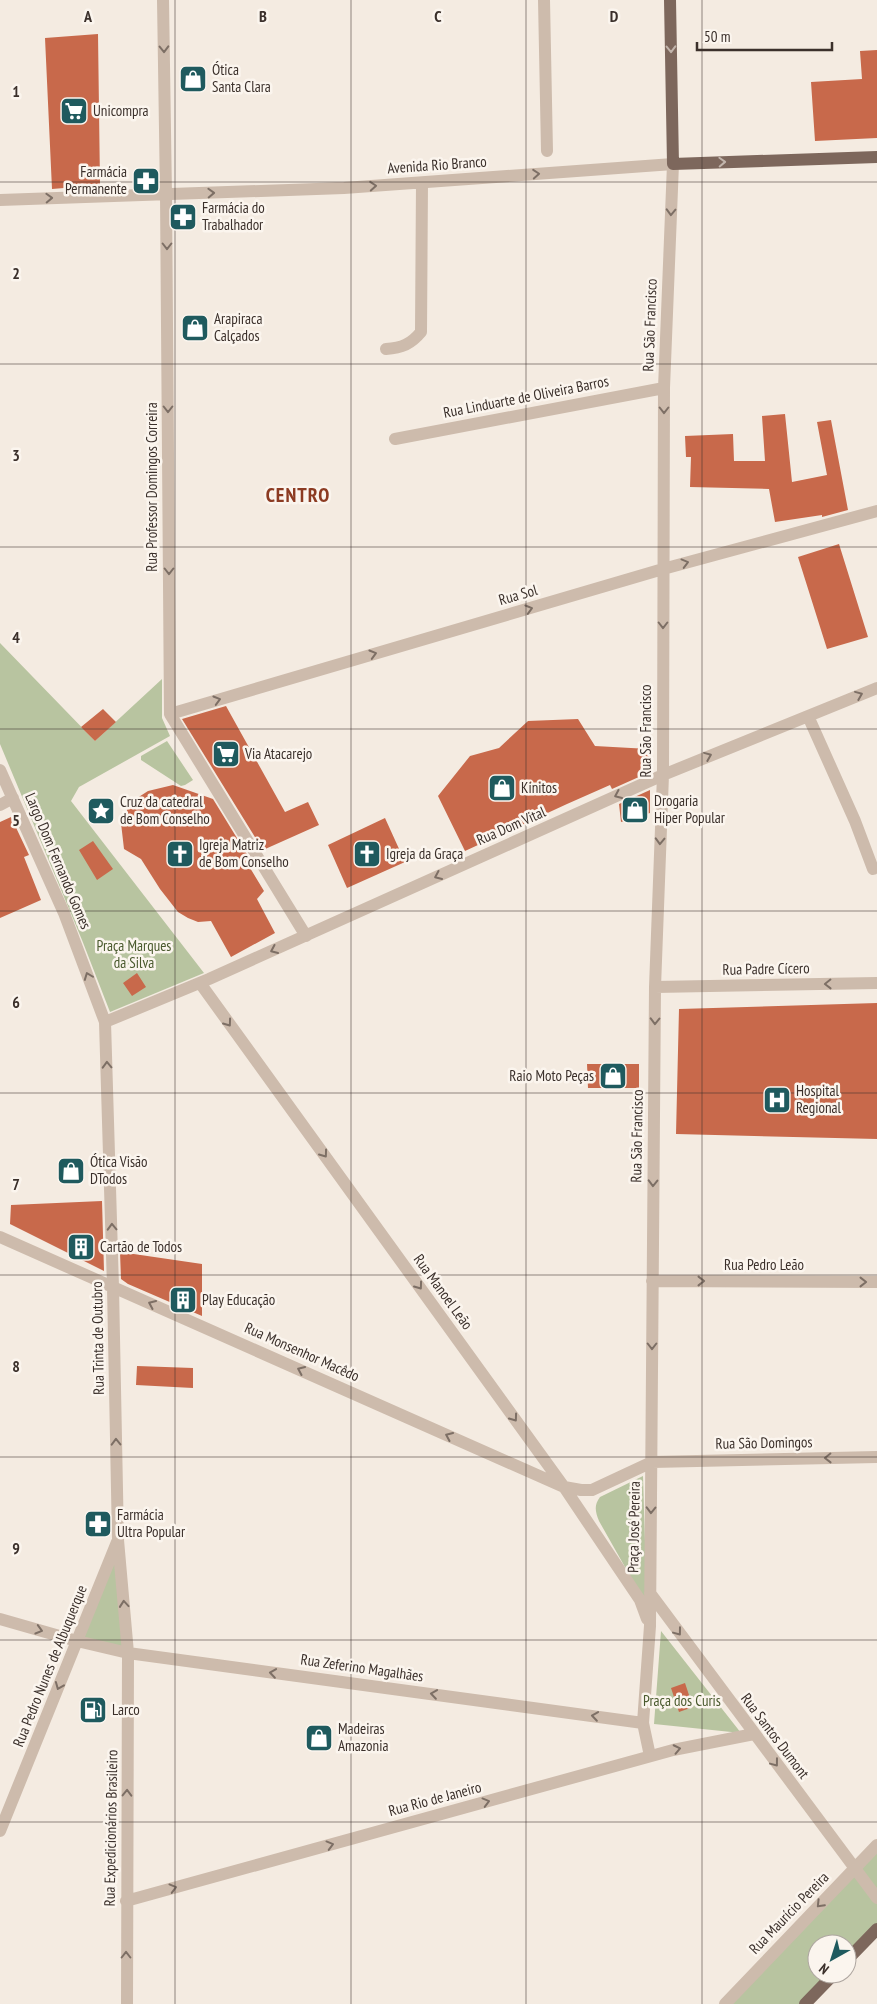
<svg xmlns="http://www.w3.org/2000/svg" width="877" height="2004" font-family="'PT Sans Narrow',sans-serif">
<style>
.green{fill:#b8c4a0}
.building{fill:#c8694b}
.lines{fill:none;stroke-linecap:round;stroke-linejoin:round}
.minor{stroke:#cdbbac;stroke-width:12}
.major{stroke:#7d675c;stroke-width:12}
.oneway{stroke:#7d6f65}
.oneway2{stroke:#c2b5ac}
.grid{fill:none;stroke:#3b302b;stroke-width:1;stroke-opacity:0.55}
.labels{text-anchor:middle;stroke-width:5;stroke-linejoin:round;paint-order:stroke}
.poi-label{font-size:15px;fill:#3b302b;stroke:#fbf5ee;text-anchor:start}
.street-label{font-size:15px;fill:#3b302b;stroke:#fbf5ee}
.park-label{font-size:15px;fill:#4a5a2e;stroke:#fbf5ee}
.district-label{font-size:20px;font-weight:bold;letter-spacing:1px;fill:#8c3b22;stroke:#fbf5ee}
.grid-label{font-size:16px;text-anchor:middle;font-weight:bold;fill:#3b302b;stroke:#fbf5ee;stroke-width:5;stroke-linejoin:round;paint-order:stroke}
</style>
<rect width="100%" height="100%" fill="#f4ebe1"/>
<!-- green -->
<path class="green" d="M0 643 95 741 162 679V718L170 736 79 787 71 801 204 973 110 1012 82 940 0 744Z
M167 741 193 780 185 785 181 786 141 760V756Z
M643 1476 647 1606 599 1521C595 1511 594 1505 600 1497Z
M118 1540 128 1653 77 1641Z
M661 1631 741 1733 654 1724Z
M877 1845V1929L847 1960V1944H817V1974H834L805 2004H725Z"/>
<!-- building -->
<path class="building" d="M98 34 100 185 52 189 45 38Z
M877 50V138L815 141 811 82 862 79 860 51Z
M785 414 792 482 827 475 817 422 831 420 848 510 822 517V515L775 522 769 489 690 487 691 457H686L685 436 733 434 734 461H765L762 416Z
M839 544 868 637 827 649 798 557Z
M226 706 285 812 308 802 319 825 263 850 182 719Z
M103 709 116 722 95 741 81 727Z
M578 719 595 746 649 749 650 772 612 789 610 785 567 804 465 851 438 796 470 756 499 748 528 721Z
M173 785 213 799 248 856 244 858 264 891 257 899 275 933 231 957 211 921 198 922 188 918 178 912 160 889 141 859 124 849 121 823 131 802 148 791Z
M650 790V813L621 822 619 804Z
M11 817 29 855 24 857 41 900 0 918V822Z
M385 818 405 862 347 888 328 845Z
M93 841 113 869 97 880 79 850Z
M137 973 146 987 132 996 123 983Z
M877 1003V1139L676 1134 679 1009Z
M587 1064H639V1088H588Z
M102 1201 104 1271 10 1224 11 1205Z
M120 1252 202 1264V1316L128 1284 121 1279Z
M137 1366 193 1368V1388L136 1385Z
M685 1683 693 1707 679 1712 671 1688Z"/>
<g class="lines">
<!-- minor -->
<path class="minor" d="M163 0 166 195 170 714 306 936
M544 0 547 151
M0 200 344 188 673 164 664 388 663 775 655 987 650 1626 643 1723 650 1756
M386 349C402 348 411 344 421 332L422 183
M395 439 664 388
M170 714 663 569 877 511
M808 716 855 821 873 869
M0 770 64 913 105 1022 113 1287 118 1540 128 1653 127 2004
M0 805 13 798
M200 983 564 1487 640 1600 647 1619
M655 987 877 983
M105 1022 209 979 663 775 877 688
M0 1237 564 1487 581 1490H592L652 1462 877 1457
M652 1281 877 1282
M650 1593 877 1898
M0 1619 77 1641 128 1653 643 1723
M0 1831 117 1542
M126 1901 673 1750 754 1734
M725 2004 877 1845"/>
<!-- major -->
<path class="major" d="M670 0 673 164 877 157
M847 1960 877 1929
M805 2004 834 1974"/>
</g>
<!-- one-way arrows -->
<defs><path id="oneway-chevron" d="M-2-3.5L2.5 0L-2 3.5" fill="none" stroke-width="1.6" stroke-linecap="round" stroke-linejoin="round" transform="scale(1.25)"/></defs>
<g class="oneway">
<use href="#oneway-chevron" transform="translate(164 49) rotate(89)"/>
<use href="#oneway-chevron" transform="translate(536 174) rotate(-4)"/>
<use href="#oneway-chevron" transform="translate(373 186) rotate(-4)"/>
<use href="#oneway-chevron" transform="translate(211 193) rotate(-2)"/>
<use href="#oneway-chevron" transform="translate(49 198) rotate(-2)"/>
<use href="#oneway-chevron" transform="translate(671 212) rotate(92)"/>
<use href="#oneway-chevron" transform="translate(167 246) rotate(90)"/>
<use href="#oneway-chevron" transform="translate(168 409) rotate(90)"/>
<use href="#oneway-chevron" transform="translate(664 410) rotate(90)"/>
<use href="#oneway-chevron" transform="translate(685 563) rotate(-15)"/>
<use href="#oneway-chevron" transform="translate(169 571) rotate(90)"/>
<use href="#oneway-chevron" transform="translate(529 609) rotate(-16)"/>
<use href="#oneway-chevron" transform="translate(663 625) rotate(90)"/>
<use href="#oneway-chevron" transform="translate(373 654) rotate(-16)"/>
<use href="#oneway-chevron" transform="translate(859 695) rotate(-22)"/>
<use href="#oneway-chevron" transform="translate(217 700) rotate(-16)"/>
<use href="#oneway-chevron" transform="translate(708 756) rotate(-22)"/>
<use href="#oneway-chevron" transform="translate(618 795) rotate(156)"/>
<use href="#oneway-chevron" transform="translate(660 841) rotate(92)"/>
<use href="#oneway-chevron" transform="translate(438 876) rotate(156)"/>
<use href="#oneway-chevron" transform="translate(274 950) rotate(156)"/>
<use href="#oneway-chevron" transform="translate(88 976) rotate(-111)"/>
<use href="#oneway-chevron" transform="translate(828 984) rotate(179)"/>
<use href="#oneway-chevron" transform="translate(655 1021) rotate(91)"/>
<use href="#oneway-chevron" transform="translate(228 1023) rotate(54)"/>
<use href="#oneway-chevron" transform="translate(107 1065) rotate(-92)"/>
<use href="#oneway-chevron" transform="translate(324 1154) rotate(54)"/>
<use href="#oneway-chevron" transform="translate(653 1183) rotate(91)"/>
<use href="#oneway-chevron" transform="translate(112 1227) rotate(-92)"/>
<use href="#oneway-chevron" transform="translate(701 1281)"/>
<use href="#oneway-chevron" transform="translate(863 1282)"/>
<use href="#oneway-chevron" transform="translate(419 1286) rotate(54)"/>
<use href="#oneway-chevron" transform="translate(152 1304) rotate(-156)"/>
<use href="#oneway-chevron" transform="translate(652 1346) rotate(90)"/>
<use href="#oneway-chevron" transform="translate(301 1370) rotate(-156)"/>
<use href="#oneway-chevron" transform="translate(514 1418) rotate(54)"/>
<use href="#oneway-chevron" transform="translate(449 1436) rotate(-156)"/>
<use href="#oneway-chevron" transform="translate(116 1442) rotate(-91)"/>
<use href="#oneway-chevron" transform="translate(828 1458) rotate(179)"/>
<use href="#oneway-chevron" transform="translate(651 1510) rotate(91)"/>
<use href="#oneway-chevron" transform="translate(124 1604) rotate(-95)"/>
<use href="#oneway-chevron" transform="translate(39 1630) rotate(16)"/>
<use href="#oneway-chevron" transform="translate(678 1632) rotate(53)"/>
<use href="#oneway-chevron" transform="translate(273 1673) rotate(-172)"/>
<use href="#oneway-chevron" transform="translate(59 1686) rotate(112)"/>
<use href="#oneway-chevron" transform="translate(434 1694) rotate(-172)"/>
<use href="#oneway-chevron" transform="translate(595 1716) rotate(-172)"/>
<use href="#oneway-chevron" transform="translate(677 1749) rotate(-12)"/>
<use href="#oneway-chevron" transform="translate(775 1763) rotate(53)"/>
<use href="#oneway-chevron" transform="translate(127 1793) rotate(-89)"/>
<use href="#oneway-chevron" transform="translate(486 1802) rotate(-15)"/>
<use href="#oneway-chevron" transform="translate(330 1845) rotate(-15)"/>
<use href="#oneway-chevron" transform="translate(173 1888) rotate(-15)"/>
<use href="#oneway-chevron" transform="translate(820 1904) rotate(134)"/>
<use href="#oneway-chevron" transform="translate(126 1955) rotate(-90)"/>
</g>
<g class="oneway2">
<use href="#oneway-chevron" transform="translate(671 49) rotate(89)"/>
<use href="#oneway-chevron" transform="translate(722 162) rotate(-2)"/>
</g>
<!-- grid -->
<path class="grid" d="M175 0V2004M351 0V2004M526 0V2004M702 0V2004M0 182H877M0 364H877M0 547H877M0 729H877M0 911H877M0 1093H877M0 1275H877M0 1457H877M0 1640H877M0 1822H877"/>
<!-- icons -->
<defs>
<g id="shop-square" transform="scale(1.4375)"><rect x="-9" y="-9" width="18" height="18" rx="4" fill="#1f5a5e" stroke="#fbf5ee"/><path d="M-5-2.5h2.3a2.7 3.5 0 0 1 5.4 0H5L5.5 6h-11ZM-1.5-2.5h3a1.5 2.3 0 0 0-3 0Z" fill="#fff"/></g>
<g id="supermarket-square" transform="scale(1.4375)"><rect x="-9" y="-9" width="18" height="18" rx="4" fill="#1f5a5e" stroke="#fbf5ee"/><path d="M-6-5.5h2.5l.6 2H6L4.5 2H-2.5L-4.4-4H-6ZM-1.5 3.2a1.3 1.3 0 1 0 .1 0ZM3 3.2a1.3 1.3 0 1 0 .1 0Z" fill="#fff"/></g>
<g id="pharmacy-square" transform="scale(1.4375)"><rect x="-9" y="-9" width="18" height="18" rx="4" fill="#1f5a5e" stroke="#fbf5ee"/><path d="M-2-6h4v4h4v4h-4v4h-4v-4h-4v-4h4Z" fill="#fff"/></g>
<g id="sight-square" transform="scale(1.4375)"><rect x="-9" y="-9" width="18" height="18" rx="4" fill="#1f5a5e" stroke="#fbf5ee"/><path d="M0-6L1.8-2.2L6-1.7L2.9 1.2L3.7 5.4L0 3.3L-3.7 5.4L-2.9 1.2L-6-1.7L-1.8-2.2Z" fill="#fff"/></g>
<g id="church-square" transform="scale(1.4375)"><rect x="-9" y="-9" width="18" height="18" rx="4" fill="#1f5a5e" stroke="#fbf5ee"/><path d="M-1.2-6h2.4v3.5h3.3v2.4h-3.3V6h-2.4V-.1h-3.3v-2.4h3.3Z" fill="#fff"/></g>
<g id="hospital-square" transform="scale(1.4375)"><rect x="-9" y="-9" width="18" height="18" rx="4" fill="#1f5a5e" stroke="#fbf5ee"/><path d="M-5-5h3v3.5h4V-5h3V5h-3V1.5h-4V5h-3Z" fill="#fff"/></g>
<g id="building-square" transform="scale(1.4375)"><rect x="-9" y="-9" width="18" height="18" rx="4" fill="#1f5a5e" stroke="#fbf5ee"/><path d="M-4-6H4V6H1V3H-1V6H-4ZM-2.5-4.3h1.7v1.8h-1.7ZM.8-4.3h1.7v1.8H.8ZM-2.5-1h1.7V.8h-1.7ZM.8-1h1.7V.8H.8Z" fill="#fff"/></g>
<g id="fuel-square" transform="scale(1.4375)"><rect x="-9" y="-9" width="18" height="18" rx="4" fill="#1f5a5e" stroke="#fbf5ee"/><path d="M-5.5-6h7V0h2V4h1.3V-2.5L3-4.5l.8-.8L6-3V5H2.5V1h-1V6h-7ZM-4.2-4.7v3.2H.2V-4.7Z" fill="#fff"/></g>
</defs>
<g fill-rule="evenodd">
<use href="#shop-square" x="193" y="79"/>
<use href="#supermarket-square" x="74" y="111"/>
<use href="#pharmacy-square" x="146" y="181"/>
<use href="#pharmacy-square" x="183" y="217"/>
<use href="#shop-square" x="195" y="328"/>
<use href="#supermarket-square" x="226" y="754"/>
<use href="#shop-square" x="502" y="788"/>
<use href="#shop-square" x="635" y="810"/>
<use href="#sight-square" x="101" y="811"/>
<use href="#church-square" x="180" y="854"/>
<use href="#church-square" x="367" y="854"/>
<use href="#shop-square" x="613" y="1076"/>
<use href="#hospital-square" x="777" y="1100"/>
<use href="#shop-square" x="71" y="1171"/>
<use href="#building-square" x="81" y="1247"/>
<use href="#building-square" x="183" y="1300"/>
<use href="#pharmacy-square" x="98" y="1524"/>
<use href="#fuel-square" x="93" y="1710"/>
<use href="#shop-square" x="319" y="1738"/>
</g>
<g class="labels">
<!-- poi labels -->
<g class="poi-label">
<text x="212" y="75">Ótica<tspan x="212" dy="17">Santa Clara</tspan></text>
<text x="93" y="116">Unicompra</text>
<text x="127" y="177" text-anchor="end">Farmácia<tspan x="127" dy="17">Permanente</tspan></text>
<text x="202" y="213">Farmácia do<tspan x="202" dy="17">Trabalhador</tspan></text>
<text x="214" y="324">Arapiraca<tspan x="214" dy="17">Calçados</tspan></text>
<text x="245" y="759">Via Atacarejo</text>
<text x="521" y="793">Kinitos</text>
<text x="654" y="806">Drogaria<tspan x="654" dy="17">Hiper Popular</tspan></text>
<text x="120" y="807">Cruz da catedral<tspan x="120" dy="17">de Bom Conselho</tspan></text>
<text x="199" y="850">Igreja Matriz<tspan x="199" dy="17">de Bom Conselho</tspan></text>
<text x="386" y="859">Igreja da Graça</text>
<text x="594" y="1081" text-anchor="end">Raio Moto Peças</text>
<text x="796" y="1096">Hospital<tspan x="796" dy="17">Regional</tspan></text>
<text x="90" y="1167">Ótica Visão<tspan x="90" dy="17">DTodos</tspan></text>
<text x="100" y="1252">Cartão de Todos</text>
<text x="202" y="1305">Play Educação</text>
<text x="117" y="1520">Farmácia<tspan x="117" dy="17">Ultra Popular</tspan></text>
<text x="112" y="1715">Larco</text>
<text x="338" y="1734">Madeiras<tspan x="338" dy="17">Amazonia</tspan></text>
</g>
<!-- street labels -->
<g class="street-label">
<text transform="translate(437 165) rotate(-4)" y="5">Avenida Rio Branco</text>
<text transform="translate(650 325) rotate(-88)" y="5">Rua São Francisco</text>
<text transform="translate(526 397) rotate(-11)" y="5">Rua Linduarte de Oliveira Barros</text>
<text transform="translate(152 487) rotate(-90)" y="5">Rua Professor Domingos Correira</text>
<text transform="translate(518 595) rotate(-16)" y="5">Rua Sol</text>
<text transform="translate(646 731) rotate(-90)" y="5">Rua São Francisco</text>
<text transform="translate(511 826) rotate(-24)" y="5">Rua Dom Vital</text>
<text transform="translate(58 861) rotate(67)" y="5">Largo Dom Fernando Gomes</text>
<text transform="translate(766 969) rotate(-1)" y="5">Rua Padre Cícero</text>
<text transform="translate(637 1136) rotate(-89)" y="5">Rua São Francisco</text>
<text x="764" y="1270">Rua Pedro Leão</text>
<text transform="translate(443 1292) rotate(54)" y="5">Rua Manoel Leão</text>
<text transform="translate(98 1338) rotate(-91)" y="5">Rua Trinta de Outubro</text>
<text transform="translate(302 1352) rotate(24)" y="5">Rua Monsenhor Macêdo</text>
<text transform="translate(764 1443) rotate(-1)" y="5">Rua São Domingos</text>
<text transform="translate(634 1527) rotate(-89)" y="5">Praça José Pereira</text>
<text transform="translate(50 1666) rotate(-68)" y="5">Rua Pedro Nunes de Albuquerque</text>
<text transform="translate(362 1668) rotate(8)" y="5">Rua Zeferino Magalhães</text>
<text transform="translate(775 1736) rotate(53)" y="5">Rua Santos Dumont</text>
<text transform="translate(435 1799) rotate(-15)" y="5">Rua Rio de Janeiro</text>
<text transform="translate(111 1828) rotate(-89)" y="5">Rua Expedicionários Brasileiro</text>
<text transform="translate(789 1913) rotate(-46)" y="5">Rua Maurício Pereira</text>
</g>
<!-- park labels -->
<g class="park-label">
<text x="134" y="951">Praça Marques<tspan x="134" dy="17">da Silva</tspan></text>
<text x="682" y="1706">Praça dos Curis</text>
</g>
<!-- district labels -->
<g class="district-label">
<text x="298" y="502">CENTRO</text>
</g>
</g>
<g class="grid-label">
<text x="88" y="22">A</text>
<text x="263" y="22">B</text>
<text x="438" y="22">C</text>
<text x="614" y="22">D</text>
<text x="16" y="97">1</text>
<text x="16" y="279">2</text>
<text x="16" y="461">3</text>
<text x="16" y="643">4</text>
<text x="16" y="826">5</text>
<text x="16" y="1008">6</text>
<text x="16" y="1190">7</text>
<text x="16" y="1372">8</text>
<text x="16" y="1554">9</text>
</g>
<!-- north arrow -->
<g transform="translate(832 1959) rotate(219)"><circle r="24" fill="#fbf5ee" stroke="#aea6a0"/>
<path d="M0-4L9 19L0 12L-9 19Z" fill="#1f5a5e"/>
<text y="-8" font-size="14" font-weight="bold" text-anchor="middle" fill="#3b302b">N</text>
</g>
<!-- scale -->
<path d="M697 42v8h135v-8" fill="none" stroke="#3b302b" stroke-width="2.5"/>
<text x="704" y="42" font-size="15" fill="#3b302b" stroke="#fbf5ee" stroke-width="4" paint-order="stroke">50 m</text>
</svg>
